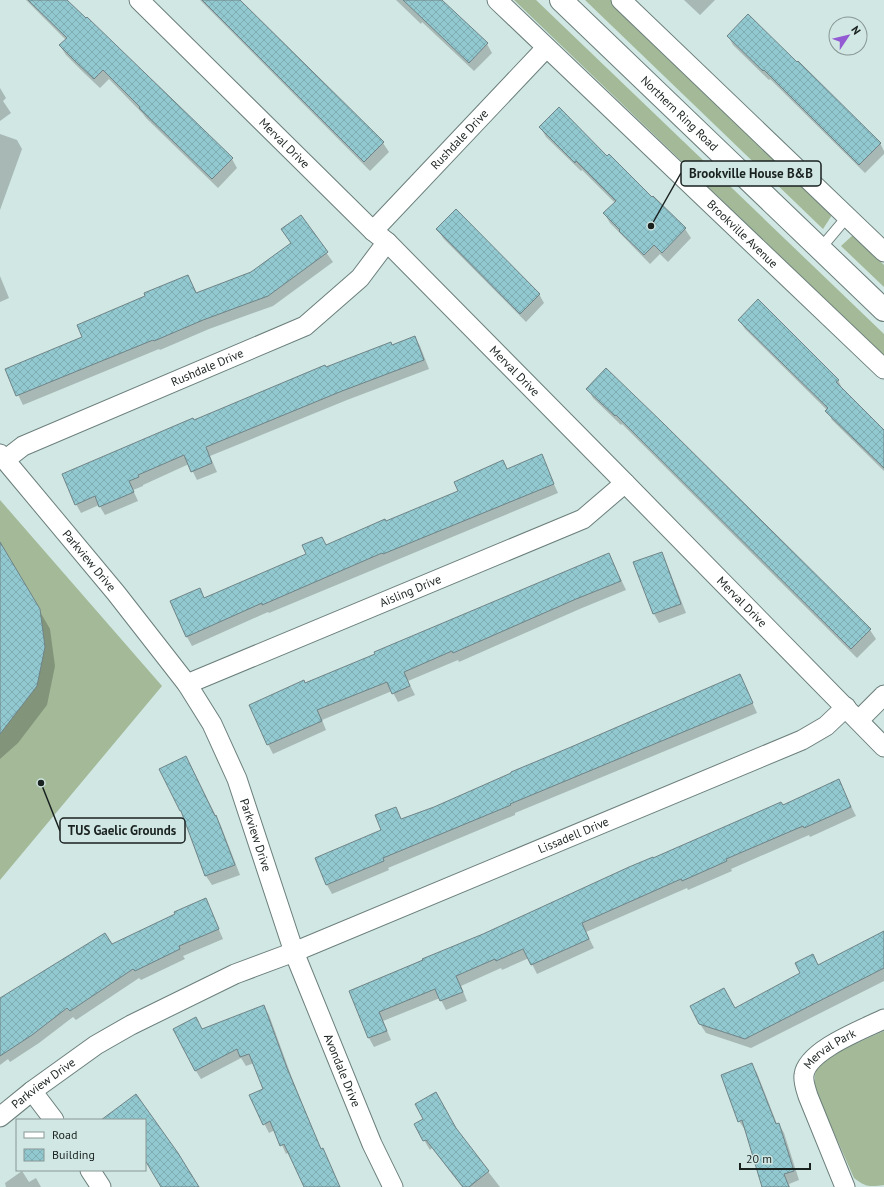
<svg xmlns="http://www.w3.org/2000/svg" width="884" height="1187" font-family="'PT Sans',sans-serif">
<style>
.grass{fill:#a3b998}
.shadow{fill:#0003}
.building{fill:url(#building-cross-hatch);stroke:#708487}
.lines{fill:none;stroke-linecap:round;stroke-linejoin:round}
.service-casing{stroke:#6b7f7b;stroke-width:12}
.minor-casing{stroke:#6b7f7b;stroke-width:21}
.secondary-casing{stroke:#6b7f7b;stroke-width:24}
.service{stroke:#fff;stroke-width:10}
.minor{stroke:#fff;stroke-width:19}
.secondary{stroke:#fff;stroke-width:22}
.labels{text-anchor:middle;stroke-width:4;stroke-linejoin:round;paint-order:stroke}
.street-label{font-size:12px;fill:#1a2220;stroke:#d1e7e3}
.leader{fill:none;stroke:#1a2220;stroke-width:1.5}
.callout-dot{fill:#1a2220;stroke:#d1e7e3;stroke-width:1.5}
.callout{fill:#d1e7e3;stroke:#1a2220;stroke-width:1.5}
.callout-label{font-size:13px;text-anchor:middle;font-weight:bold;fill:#1a2220}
</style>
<defs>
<pattern id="building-cross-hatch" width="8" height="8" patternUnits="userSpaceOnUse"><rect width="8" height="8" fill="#92c9d1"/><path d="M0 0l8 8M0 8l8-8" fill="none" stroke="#7dacb3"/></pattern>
</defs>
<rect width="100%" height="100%" fill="#d1e7e3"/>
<!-- grass -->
<path class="grass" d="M514 0H536L884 334V356Z
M585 0H613L832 215 823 229Z
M853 235 884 265V287L841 246Z
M0 500 162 686 0 880Z
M884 1031V1185C870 1187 865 1187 854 1178L816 1092C815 1084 813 1074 818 1067 824 1056 871 1037 884 1031Z"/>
<!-- shadow -->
<path class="shadow" d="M26 0H66L232 159 237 168 218 188 146 118 143 114 109 79 100 88 83 72 66 55 60 46 66 40Z
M200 0H239L383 143 389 152 370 171Z
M396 0H437L487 44 492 53 474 71 422 22 421 24Z
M684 0H715L700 15Z
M728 36 880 143 884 151V154L865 173 770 79 769 80 733 45Z
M0 88 6 98 3 101 11 113 0 121Z
M540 127 652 199 685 229 691 238 668 262 660 254 650 264 610 223 604 213 615 203 582 170 581 171 546 137Z
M0 134 17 140 22 149 0 210Z
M300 216 333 262 273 306 209 329 160 350 159 349 23 405 6 370 84 337 147 297 188 276 197 293 251 273 291 244 282 230Z
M438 229 539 294 544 303 526 322 443 238Z
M0 276 9 298 0 302Z
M739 320 838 380 843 390 884 431V471L832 420 827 410 745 329Z
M415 337 420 346 429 369 347 400 210 456 217 472 197 480 189 464 143 485V486L133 490 138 501 105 515 99 505 81 513 76 504 194 422 325 368Z
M588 389 663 423 870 630 876 639 857 658 622 424 621 425 593 398Z
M541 456 558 493 269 613 268 612 192 646 187 637 171 602 199 589 205 599 326 546 459 492 503 462 508 470Z
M0 552 39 610 50 629 55 666 47 705 18 743 0 759Z
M661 553 666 562 686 613 659 623 654 614 635 563Z
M609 554 626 590 582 608 459 662 458 660 408 681 415 695 398 702 392 691 322 720 326 730 273 754 268 744 305 684 376 655Z
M740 675 757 713 515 813V815L388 868 389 870 332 894 327 885 316 859 382 831 395 808 402 820 434 808Z
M191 766 221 826 240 875 212 885 206 876 184 817 181 811Z
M838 780 856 816 810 837 809 835 731 869 732 871 688 890 687 888 586 932 594 948 537 974 529 958 502 970 501 968 461 986 467 1001 446 1010 440 998 383 1021 391 1040 374 1047 369 1038 350 991 782 806Z
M206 900 223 939 183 956 185 959 141 980 139 978 76 1020 73 1017 39 1043 10 1062 8 1059 0 1065V999Z
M884 933V981L751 1048 706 1033 700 1024 735 1009 801 974Z
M264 1006 269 1015 292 1078 321 1150 327 1158 340 1187H306L290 1152 286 1154 275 1130 269 1133 250 1096 265 1090 254 1063 246 1066 241 1058 201 1079 196 1071 202 1030Z
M751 1064 757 1073 777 1124H779L784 1133 799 1180 789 1184 790 1187H763L746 1130H745L739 1121Z
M456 1130 500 1187H462L432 1148 430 1150 424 1140Z
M22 1171 29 1182 36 1178 41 1187H6L5 1183Z"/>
<!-- building -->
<path class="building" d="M28 0H67L86 18 87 17 233 158 212 179 139 108 140 107 103 70 94 79 76 62 59 45 67 38Z
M202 0H240L384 142 364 162Z
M403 0H442L488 43 469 63Z
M748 14 797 62 798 61 881 143 859 165 764 70 763 71 727 36Z
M559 107 607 156 609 154 652 197 653 196 686 228 662 253 654 245 644 255 619 231 620 230 603 213 616 201 576 161 575 163 539 127Z
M456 209 540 294 520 314 436 229Z
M301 215 328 252 268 296 203 320 154 341 153 340 16 396 5 369 82 337 77 325 145 296 144 293 188 275 196 293 251 272 291 243 281 229Z
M758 299 839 380 836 382 884 430V468L825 411 828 408 738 320Z
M415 336 424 360 342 391 206 447 212 463 191 472 184 455 138 475 139 477 129 481 134 492 99 507 95 496 75 505 62 474 193 418 194 420 325 365 326 367 391 342 392 345Z
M606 368 663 423 871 629 851 649 616 415 615 416 586 389Z
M542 454 554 484 383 554 382 553 262 605V603L186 637 170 601 200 588 204 598 306 554 302 545 322 537 326 545 385 519 386 521 458 491 454 482 503 460 507 469Z
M0 542 40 609 45 647 37 686 0 734Z
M662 552 681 604 653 614 633 562Z
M609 553 621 581 576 599 453 653 452 651 404 672 410 686 392 694 387 682 317 710 322 721 267 745 249 705 304 680 305 683 375 654 374 652Z
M740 674 753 703 510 804 511 805 383 858 384 861 326 885 315 858 381 830 375 815 396 807 401 819 434 807 511 773V772L571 747Z
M186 756 215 816 216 815 235 865 205 876 181 811H180L159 769Z
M839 779 851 807 804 828 803 826 726 859 727 861 682 881 681 879 582 923 589 939 531 965 523 949 496 961 495 959 456 976 463 992 440 1001 435 989 379 1012 387 1031 368 1038 349 991 423 960 422 959 483 934 629 867 653 857V858L781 802 783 805Z
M206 898 219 929 179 946 180 949 135 971 133 969 70 1011 67 1008 32 1035 0 1056V998L105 933 112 944 175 914 174 912Z
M884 931V968L745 1039 699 1024 690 1006 724 988 735 1008 800 973 795 963 813 954 818 965Z
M264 1005 287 1068 321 1149 323 1148 340 1187H304L284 1144 280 1146 270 1121 263 1125 249 1095 263 1089 249 1054 240 1057 237 1049 195 1071 173 1029 196 1017 202 1029Z
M752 1063 776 1124 779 1123 794 1171 784 1174 789 1187H762L742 1120 738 1122 721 1075Z
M436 1092 456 1128 489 1171 469 1187H463L426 1140 423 1141 414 1124 423 1119 415 1104Z
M136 1094 178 1153 199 1187H161L145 1160V1120H101Z"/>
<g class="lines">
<!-- service casing -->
<g class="service-casing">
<path id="service" d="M820 249 847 217"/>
</g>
<!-- minor casing -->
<g class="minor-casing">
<g id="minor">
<path id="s1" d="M139 0 373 231 387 242 625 483 884 747"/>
<path id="s2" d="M497 0 884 369"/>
<path d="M621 0 884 252"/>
<path id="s3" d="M373 231 546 48"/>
<path id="s4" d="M0 454 116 593 187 684 212 724 237 779 294 952 372 1144 393 1187"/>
<path id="s5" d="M5 460 23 446 305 326 360 278 387 242"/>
<path id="s6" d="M187 684 583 519 625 483"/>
<path d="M859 720 884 695"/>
<path d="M32 1091 54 1120"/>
<path id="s7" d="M0 1117 32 1091 96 1045 131 1025 235 974 294 952 802 740 826 726 846 707"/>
<path d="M90 1170 101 1187"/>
<path id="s8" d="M845 1187 808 1096C806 1089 803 1082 804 1075 807 1050 864 1029 884 1019"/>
</g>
</g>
<!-- secondary casing -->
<g class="secondary-casing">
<g id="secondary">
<path id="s9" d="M561 0 884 310"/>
</g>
</g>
<!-- service -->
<use href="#service" class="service"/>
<!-- minor -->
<use href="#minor" class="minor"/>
<!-- secondary -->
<use href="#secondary" class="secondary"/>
</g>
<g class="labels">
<!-- street labels -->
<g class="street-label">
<text dy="4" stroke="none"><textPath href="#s9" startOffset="164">Northern Ring Road</textPath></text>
<text dy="4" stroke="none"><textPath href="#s3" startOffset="126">Rushdale Drive</textPath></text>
<text dy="4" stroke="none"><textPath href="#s1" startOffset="204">Merval Drive</textPath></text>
<text dy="4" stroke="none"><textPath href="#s2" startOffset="339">Brookville Avenue</textPath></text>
<text dy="4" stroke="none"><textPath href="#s5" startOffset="223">Rushdale Drive</textPath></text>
<text dy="4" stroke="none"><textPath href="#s1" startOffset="528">Merval Drive</textPath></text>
<text dy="4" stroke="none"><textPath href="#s4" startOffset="139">Parkview Drive</textPath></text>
<text dy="4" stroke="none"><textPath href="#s6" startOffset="242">Aisling Drive</textPath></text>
<text dy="4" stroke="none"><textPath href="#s1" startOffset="852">Merval Drive</textPath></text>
<text dy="4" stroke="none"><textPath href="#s4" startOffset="463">Parkview Drive</textPath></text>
<text dy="4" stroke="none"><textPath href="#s7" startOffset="642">Lissadell Drive</textPath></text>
<text dy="4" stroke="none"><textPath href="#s8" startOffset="158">Merval Park</textPath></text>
<text dy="4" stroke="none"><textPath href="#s4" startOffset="714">Avondale Drive</textPath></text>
<text dy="4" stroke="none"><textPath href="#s7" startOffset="55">Parkview Drive</textPath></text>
</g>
</g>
<!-- callouts -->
<path class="leader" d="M651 226L681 173M41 783L60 831"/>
<g class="callout-dot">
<circle cx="651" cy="226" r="4"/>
<circle cx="41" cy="783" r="4"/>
</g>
<g class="callout">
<rect x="681" y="161" width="140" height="25" rx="4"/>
<rect x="60" y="818" width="125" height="25" rx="4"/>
</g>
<g class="callout-label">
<text x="751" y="178">Brookville House B&amp;B</text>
<text x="122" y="835">TUS Gaelic Grounds</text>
</g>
<!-- legend -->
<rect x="16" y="1119" width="130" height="52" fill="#d1e7e3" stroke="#889895"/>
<rect x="24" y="1132" width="20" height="6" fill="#ffffff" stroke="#889895"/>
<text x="52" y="1139" font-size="12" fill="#1a2220">Road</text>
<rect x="24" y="1149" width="20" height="12" fill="url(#building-cross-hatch)" stroke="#889895"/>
<text x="52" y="1159" font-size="12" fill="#1a2220">Building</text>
<!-- north arrow -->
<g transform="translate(848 36) rotate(55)"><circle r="19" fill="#d1e7e3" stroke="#889895"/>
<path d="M0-3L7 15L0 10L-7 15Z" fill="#925bd3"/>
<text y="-6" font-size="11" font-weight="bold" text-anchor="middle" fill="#1a2220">N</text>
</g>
<!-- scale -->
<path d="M740 1163v6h70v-6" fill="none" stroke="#1a2220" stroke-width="2"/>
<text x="746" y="1163" font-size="12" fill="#1a2220" stroke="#d1e7e3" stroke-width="3" paint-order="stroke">20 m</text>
</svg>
